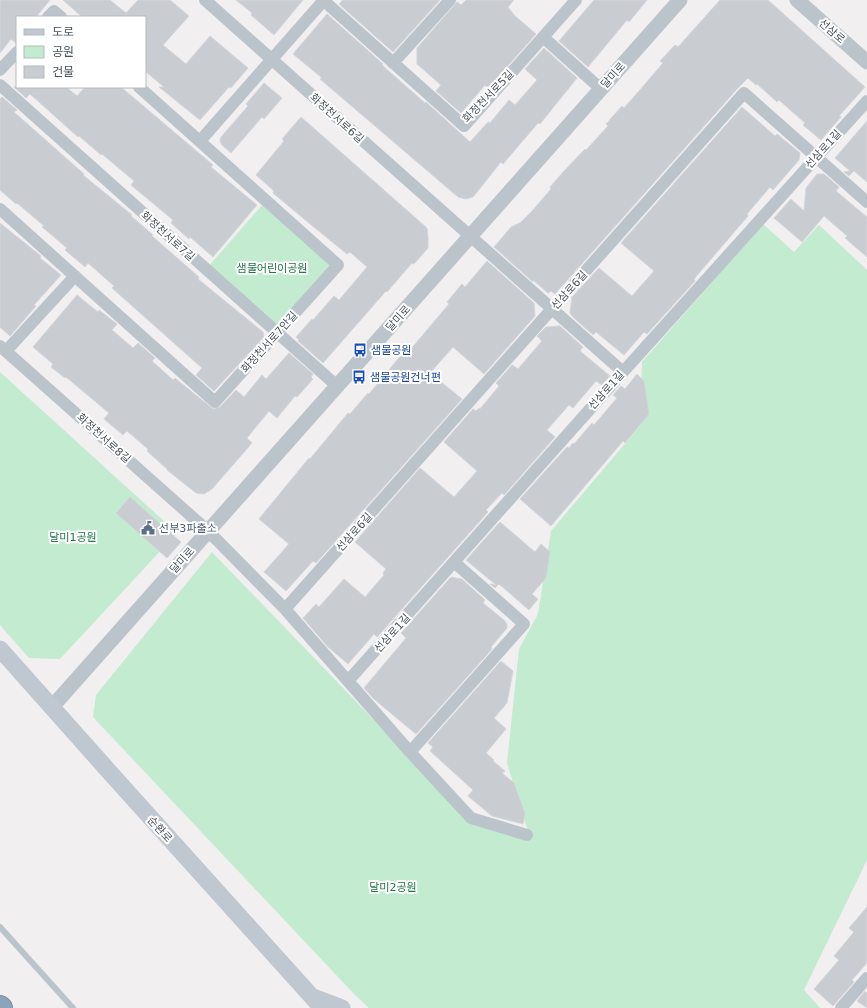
<svg xmlns="http://www.w3.org/2000/svg" width="867" height="1008" font-family="'DejaVu Sans','Noto Sans KR',sans-serif">
<style>
.green{fill:#c2ebd0}
.building{fill:#c9ccd1;stroke:#d4d6da}
.lines{fill:none;stroke-linecap:round;stroke-linejoin:round}
.motorway-casing{stroke:#768fa5;stroke-width:24}
.service{stroke:#bcc4cb;stroke-width:6}
.minor{stroke:#bcc4cb;stroke-width:12}
.tertiary{stroke:#bcc4cb;stroke-width:15}
.secondary{stroke:#bfc8d1;stroke-width:17}
.motorway{stroke:#8ba4b9;stroke-width:22}
.labels{text-anchor:middle;stroke-width:4;stroke-linejoin:round;paint-order:stroke}
.street-label{font-size:11px;fill:#49535b;stroke:#fff}
.park-label{font-size:11px;fill:#1f7647;stroke:#fff}
.transit-label{font-size:11px;fill:#164399;stroke:#fff;text-anchor:start}
.service-label{font-size:11px;fill:#4e5e75;stroke:#fff;text-anchor:start}
</style>
<rect width="100%" height="100%" fill="#f1efef"/>
<!-- green -->
<path class="green" d="M264 203 335 266 278 330 207 268Z
M763 224 794 252 819 225 867 270V860L804 990 820 1008H369L355 995 93 717 96 695 212 552 471 821 530 838 507 763 519 649 538 614 551 531 640 426 642 362Z
M0 372 177 533 60 659 29 658 0 625Z"/>
<!-- building -->
<path class="building" d="M0 0H50L36 17H17V44L11 39 0 53Z
M63 0H110L126 13 138 0H170L189 16 163 45 186 64 210 36 248 68 231 88 229 87 200 120 159 87H164L145 71V17H82Z
M236 0H303L274 35 251 15 252 13Z
M343 0H440L393 52 339 4Z
M466 0H514L508 7 514 15 536 34 488 88 485 85 461 113 436 91 441 85 417 64V48L457 2 461 5Z
M594 0H647L629 22 627 20 588 67 559 41Z
M720 0H768L865 87 839 116 841 117 821 140 803 125 805 123 779 100 777 102 757 84 756 85 748 78 738 88 555 294 551 291 548 293 533 280V282L494 247 511 227 520 223 532 211 551 189 550 187 565 170 585 149 586 150 608 126 606 124 622 106 624 108 646 83 663 63 660 61 675 45 678 47Z
M327 14 383 64 382 65 425 103 426 102 470 142 488 122 490 123 509 100 515 105 537 80 525 69 544 48 577 78 540 124 538 123 503 164 501 162 473 197 466 199 458 197 320 79 322 78 293 54Z
M264 83 282 98 264 119 262 117 231 153 222 145 220 141 221 137 248 106 246 104Z
M14 87H66L77 96 85 87H121L213 165 211 167 257 205 213 257 190 237 189 239 171 223 173 220 131 185 134 181 102 154 101 155 79 136 78 137 30 94 26 98Z
M2 97 17 110 14 112 84 174 83 175 132 215 131 216 153 235 152 236 199 277 198 279 263 332 264 337 214 391 196 375 202 368 112 288 114 286 88 263 85 267 65 250 67 248 42 227 44 226 17 203 16 204 0 190V99Z
M742 107 775 136 777 134 800 153 799 160 773 190 770 187 747 214 748 216 694 279 695 281 647 334 644 332 624 355 596 332 593 335 573 317 570 313 572 297 599 268 632 296 654 271 621 243Z
M301 117 427 228 428 237V248L414 264 412 263 387 292 386 291 323 363 298 341 299 340 296 337 312 319 313 320 334 296 339 300 367 267 350 252 347 254 310 224 273 193 274 191 256 175 284 141 282 139Z
M867 121V182L854 171 849 176 844 172 850 171 835 158Z
M817 174H824L839 187 836 191 867 217V257L845 238 847 236 824 216 802 242 774 218 791 199 804 211 806 188Z
M0 223 41 256 40 258 61 275 34 305 36 306 10 336 0 327Z
M487 261 534 303 535 316 484 374 453 347 430 373 462 399 316 563 313 561 286 591 264 572 289 544 259 519 309 458 310 459 348 413 350 414 368 393 369 394 407 348 410 350 449 304 447 302 462 284 465 287Z
M77 295 98 312 99 310 117 324 112 330 133 348 138 343 155 358 152 361 173 380 175 378 213 409 220 407 236 390 244 397 262 375 266 379 289 353 313 374 311 377 313 379 297 397 295 396 277 418 269 411 247 438 252 443 212 489 204 494 196 493 167 470V469L147 451 148 449 127 431 123 435 104 419 109 413 66 377 65 378 51 367 53 364 33 347Z
M560 326 583 347 580 351 610 376 602 385 596 381 573 408 569 405 547 430 555 437 504 495 502 493 486 510 488 512 377 637 374 634 348 664 328 647 303 618 316 604 319 607 344 579 365 597 384 575 383 573 386 569 355 542 420 468 454 497 477 471 444 442 473 409 476 411 479 408 480 409 499 386 496 383 512 365 518 369 542 341 537 336 546 327Z
M637 374 644 381 649 414 625 443 623 441 551 526 520 499 567 447 569 448 573 443 574 444 592 423 594 425 617 398 613 395 621 386 625 389Z
M130 497 181 542 167 558 116 513Z
M500 522 535 552 541 544 550 552 546 578 532 594 538 599 529 610 499 584 495 588 490 584 496 585 466 560Z
M451 577 462 579 485 600 483 603 504 620 507 624V628L491 647 492 649 416 734 374 699 364 688 406 638 401 633Z
M501 661 513 671 507 703 494 718 506 729 486 753 494 760 493 761 505 771 502 773 514 783 525 813 523 824 492 816 468 796 473 790 430 751 433 747 428 743Z
M867 907V963L852 980 854 982 833 1006 814 989 839 960 834 956 854 932 849 928Z
M865 991 867 993V1008L857 1001Z"/>
<g class="lines">
<!-- motorway casing -->
<g class="motorway-casing">
<path id="motorway" d="M0 1007 1 1008"/>
</g>
<!-- service -->
<path class="service" d="M0 927 73 1008"/>
<!-- minor -->
<path class="minor" d="M205 0 623 372
M323 0 464 126 576 0
M48 17 54 11 61 17
M543 37 601 89
M393 63 450 0
M0 70 17 52
M0 85 337 386
M200 141 324 0
M0 209 215 402 338 265 139 87
M0 346 208 531 285 609 410 752 471 818 527 835
M6 351 75 276
M285 609 744 93 867 202
M348 681 623 372 867 101
M410 752 524 624 454 562
M841 1008 867 978"/>
<!-- tertiary -->
<path class="tertiary" d="M797 0 867 62
M52 707 680 0"/>
<!-- secondary -->
<path class="secondary" d="M0 649 105 767 322 1008
M313 997 342 1008"/>
<!-- motorway -->
<use href="#motorway" class="motorway"/>
</g>
<!-- icons -->
<defs>
<g id="bus-bare" transform="scale(1.08)"><path d="M-5-6H5V4H4V6H2V4H-2V6H-4V4H-5ZM-3.5-4V0h7V-4ZM-3.5 1.2v1.5H-2V1.2ZM2 1.2v1.5H3.5V1.2Z" fill="#1a4fb4" stroke="#fff" stroke-width="2.5" paint-order="stroke"/></g>
<g id="civic-bare" transform="scale(1.08)"><path d="M-.6-6.5H3V-4.5H.6V-3L4-1V1h2V6H-6V1h2V-1L-.6-3ZM-1.2 2.5V6h2.4V2.5Z" fill="#5c6f8a" stroke="#fff" stroke-width="2.5" paint-order="stroke"/></g>
</defs>
<g fill-rule="evenodd">
<use href="#bus-bare" x="360" y="350"/>
<use href="#bus-bare" x="359" y="377"/>
<use href="#civic-bare" x="148" y="528"/>
</g>
<g class="labels">
<!-- street labels -->
<g class="street-label">
<text transform="translate(832 31) rotate(41)" y="4">선삼로</text>
<text transform="translate(613 75) rotate(-48)" y="4">달미로</text>
<text transform="translate(488 96) rotate(-46)" y="4">화정천서로5길</text>
<text transform="translate(337 118) rotate(42)" y="4">화정천서로6길</text>
<text transform="translate(823 149) rotate(-48)" y="4">선삼로1길</text>
<text transform="translate(168 236) rotate(42)" y="4">화정천서로7길</text>
<text transform="translate(569 290) rotate(-48)" y="4">선삼로6길</text>
<text transform="translate(398 318) rotate(-48)" y="4">달미로</text>
<text transform="translate(269 342) rotate(-48)" y="4">화정천서로7안길</text>
<text transform="translate(606 390) rotate(-48)" y="4">선삼로1길</text>
<text transform="translate(104 438) rotate(42)" y="4">화정천서로8길</text>
<text transform="translate(354 532) rotate(-48)" y="4">선삼로6길</text>
<text transform="translate(182 560) rotate(-48)" y="4">달미로</text>
<text transform="translate(392 633) rotate(-48)" y="4">선삼로1길</text>
<text transform="translate(160 829) rotate(48)" y="4">순환로</text>
</g>
<!-- park labels -->
<g class="park-label">
<text x="272" y="272">샘물어린이공원</text>
<text x="73" y="541">달미1공원</text>
<text x="393" y="891">달미2공원</text>
</g>
<!-- transit labels -->
<g class="transit-label">
<text x="371" y="354">샘물공원</text>
<text x="370" y="381">샘물공원건너편</text>
</g>
<!-- service labels -->
<g class="service-label">
<text x="159" y="532">선부3파출소</text>
</g>
</g>
<!-- legend -->
<rect x="16" y="16" width="130" height="72" fill="#ffffff" stroke="#b6babd"/>
<rect x="24" y="29" width="20" height="6" fill="#bfc8d1" stroke="#b6babd"/>
<text x="52" y="36" font-size="12" fill="#49535b">도로</text>
<rect x="24" y="46" width="20" height="12" fill="#c2ebd0" stroke="#b6babd"/>
<text x="52" y="56" font-size="12" fill="#49535b">공원</text>
<rect x="24" y="66" width="20" height="12" fill="#c9ccd1" stroke="#b6babd"/>
<text x="52" y="76" font-size="12" fill="#49535b">건물</text>
</svg>
